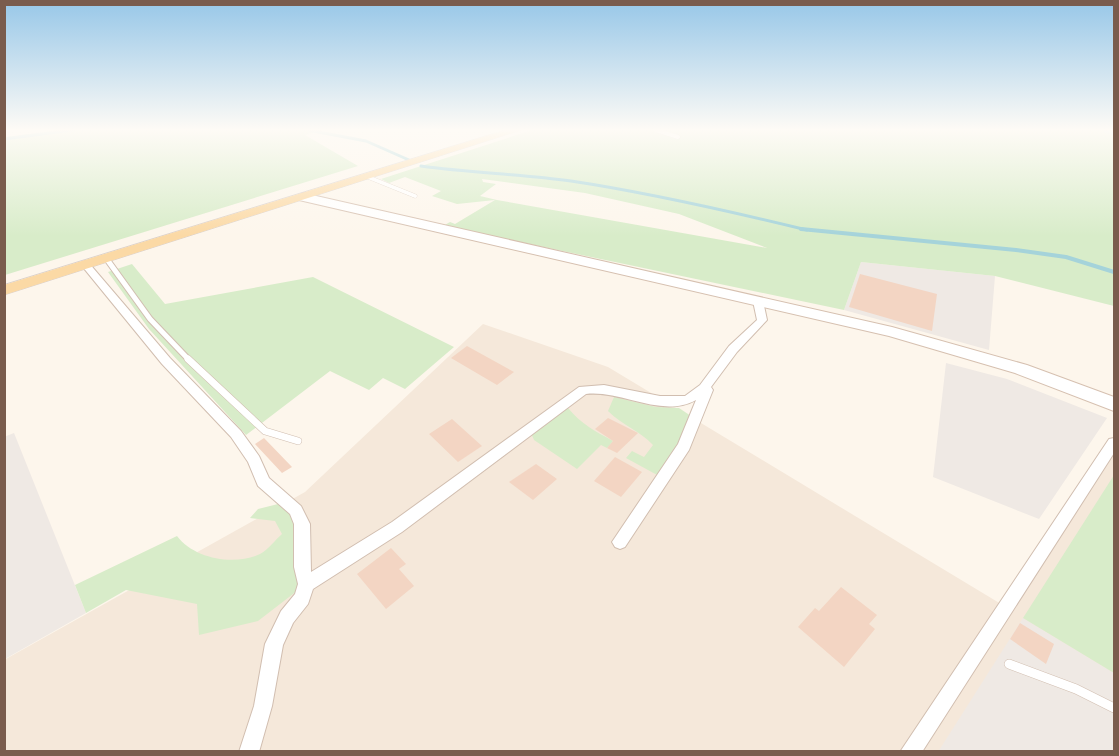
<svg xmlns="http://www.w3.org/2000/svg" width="1119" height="756" font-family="'DM Sans',sans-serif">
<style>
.residential{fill:#f5e8da}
.industrial{fill:#efe9e4}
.green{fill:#d8ecc9;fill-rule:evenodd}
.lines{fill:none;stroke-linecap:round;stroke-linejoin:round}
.stream-far1{stroke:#a5d3da;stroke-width:3}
.stream{stroke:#a5d3da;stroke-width:4}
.river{fill:#bfe3e8;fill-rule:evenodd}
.building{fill:#f3d5c3}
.lane-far3-casing{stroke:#d1beb0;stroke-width:4.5}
.lane-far2-casing{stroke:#d1beb0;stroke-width:7}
.lane-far1-casing{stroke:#d1beb0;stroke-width:8}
.lane-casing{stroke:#d1beb0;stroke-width:10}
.street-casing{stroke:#d1beb0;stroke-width:2}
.secondary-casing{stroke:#d6c0b0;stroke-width:2}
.primary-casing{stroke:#dad1cd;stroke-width:1}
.lane-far3{stroke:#fff;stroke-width:4}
.lane-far2{stroke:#fff;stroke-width:5}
.lane-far1{stroke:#fff;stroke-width:7}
.lane{stroke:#fff;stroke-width:9}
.street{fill:#fff;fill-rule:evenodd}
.secondary{fill:#fff;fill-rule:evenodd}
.primary{fill:#fbd9a5;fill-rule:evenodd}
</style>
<rect width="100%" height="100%" fill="#fdf6ec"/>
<!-- residential -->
<path class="residential" d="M483 324 608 367 1006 607 1114 443V751H5L4 660 305 492Z"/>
<!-- industrial -->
<path class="industrial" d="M861 262 995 276 989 350 844 310Z
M946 363 1007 379 1107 418 1039 519 933 477Z
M14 433 86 613 5 659 4 437Z
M1023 618 1114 673V751L938 752Z"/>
<!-- green -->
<path class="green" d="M60 130H323L305 135 358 166 5 275V137Z
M532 130H1114V306L995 276 861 262 844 310 443 226 450 222 455 224 495 200 457 204 432 196 441 191 405 177 389 183 381 179ZM482 179 585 193 679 214 767 248 497 200 480 196 496 184 483 182Z
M132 264 165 304 313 277 454 347 405 389 383 378 369 390 330 371 246 435 149 329 108 272Z
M614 397 656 407 679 408 691 416 678 447 659 476 626 458 632 451 644 457 653 445C640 431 622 425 608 411Z
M569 403 568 408C581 424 595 431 613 441L607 448 601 445 577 469 534 440 531 433Z
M1114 475V673L1023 618Z
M286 502 296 510 306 584 258 621 199 635 197 604 126 590 86 613 75 585 177 536C194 559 235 566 260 554 268 550 275 540 282 534L275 521 250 518 258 509Z"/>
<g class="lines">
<!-- stream-far1 -->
<path class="stream-far1" d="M308 130 366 141 409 160
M4 139 72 130
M421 166C471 173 521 174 571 181 651 193 729 211 807 230"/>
<!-- stream -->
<path class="stream" d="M801 229 1016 250 1066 257 1114 272"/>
<!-- river -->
<path class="river" d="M1103 130H1114V135L1105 133Z"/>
</g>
<!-- building -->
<path class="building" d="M860 274 937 294 932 331 849 307Z
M467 346 514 372 497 385 451 358Z
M608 418 638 433 617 453 607 448 613 441 595 429Z
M452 419 482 446 458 462 429 434Z
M264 438 292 467 282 473 255 444Z
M615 457 642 472 621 497 594 481Z
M536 464 557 479 533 500 509 482Z
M391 548 406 564 399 569 414 586 386 609 357 574Z
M841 587 877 615 869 624 875 629 844 667 798 627 815 608 819 611Z
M1020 623 1054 644 1046 664 1010 639Z"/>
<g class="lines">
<!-- lane-far3 casing -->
<g class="lane-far3-casing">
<path id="lane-far3" d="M656 130 678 137
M368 177 415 196"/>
</g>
<!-- lane-far2 casing -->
<g class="lane-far2-casing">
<path id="lane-far2" d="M106 258 150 319 190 361"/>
</g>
<!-- lane-far1 casing -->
<g class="lane-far1-casing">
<path id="lane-far1" d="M188 359 265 431 298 441"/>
</g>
<!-- lane casing -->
<g class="lane-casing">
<path id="lane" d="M1009 664 1076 689 1114 708"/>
</g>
<!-- street casing -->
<g class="street-casing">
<path id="street" d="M85 261 88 262 170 358 241 431 259 456 269 478 301 506 310 524 311 572 392 522 579 387 604 385 660 396H685L700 385 729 346 757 320 753 301 754 299 758 298 763 301 767 320 737 352 711 387 713 390 689 450 625 547 620 549 615 547 612 542 678 444 696 400C662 419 622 390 586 394L402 532 313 589 308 604 293 623 283 645 272 706 259 752H239L254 706 265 644 281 611 295 594 298 584 294 567V524L290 514 258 486 248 462 231 437 162 364 82 266 80 264Z
M1114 438V453L922 752H900L1109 439Z"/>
</g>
<!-- secondary casing -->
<g class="secondary-casing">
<path id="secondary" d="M303 193 892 327 1027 365 1114 397V411L1015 373 889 336 299 200 297 197Z"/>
</g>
<!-- primary casing -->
<g class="primary-casing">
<path id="primary" d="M505 130H521L4 295V285Z"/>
</g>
<!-- lane-far3 -->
<use href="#lane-far3" class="lane-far3"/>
<!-- lane-far2 -->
<use href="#lane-far2" class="lane-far2"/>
<!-- lane-far1 -->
<use href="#lane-far1" class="lane-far1"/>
<!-- lane -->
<use href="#lane" class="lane"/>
<!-- street -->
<use href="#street" class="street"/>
<!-- secondary -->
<use href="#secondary" class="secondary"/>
<!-- primary -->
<use href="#primary" class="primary"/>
</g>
<!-- sky -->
<linearGradient id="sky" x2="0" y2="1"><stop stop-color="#97c7e8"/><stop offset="0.55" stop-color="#fefbf6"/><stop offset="1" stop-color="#fefbf6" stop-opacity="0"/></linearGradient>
<rect width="1119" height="236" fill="url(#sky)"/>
<!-- border -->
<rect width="1119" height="756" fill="none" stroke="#7a5c4d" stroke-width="12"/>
</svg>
